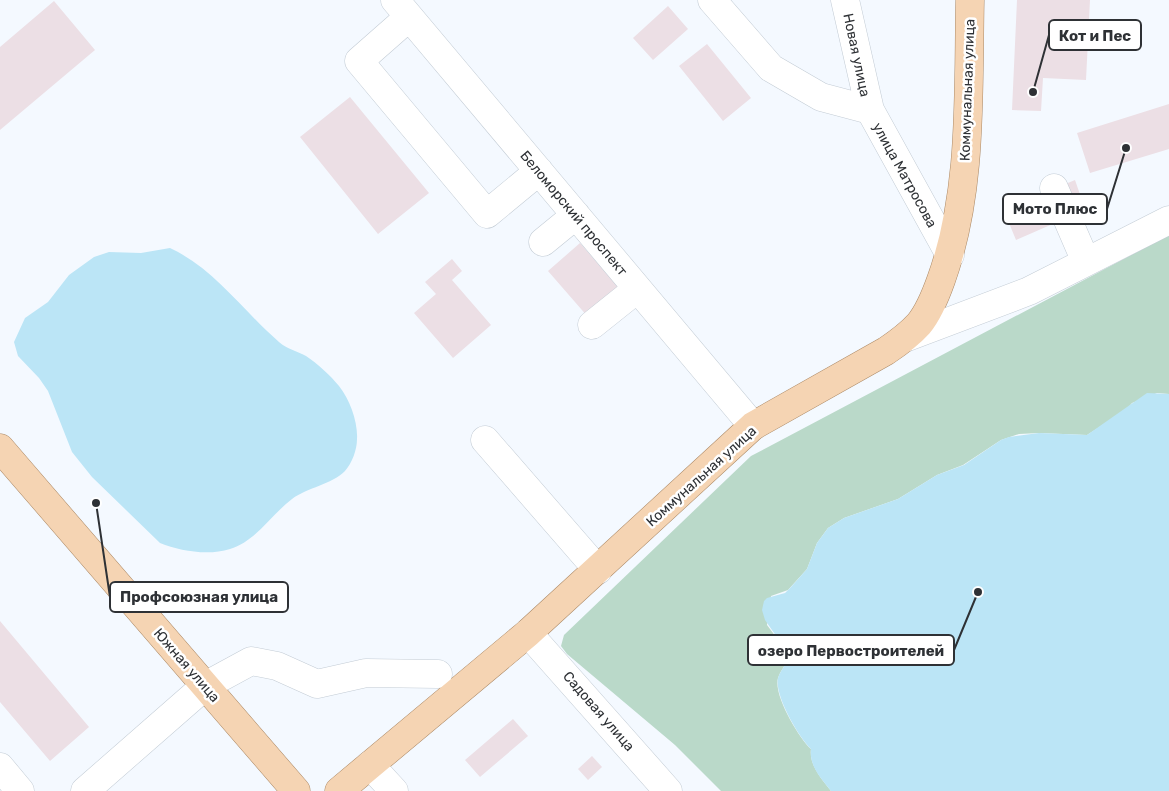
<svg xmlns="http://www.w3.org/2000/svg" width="1169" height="791" font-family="Rubik,sans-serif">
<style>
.green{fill:#bad9c9}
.water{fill:#bbe5f6}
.building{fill:#ecdfe5}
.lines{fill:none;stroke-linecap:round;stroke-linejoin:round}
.minor-casing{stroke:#c3ccd5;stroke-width:29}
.major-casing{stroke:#ab8966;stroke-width:29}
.minor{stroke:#fff;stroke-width:28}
.major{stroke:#f5d4b3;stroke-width:28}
.labels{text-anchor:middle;stroke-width:5;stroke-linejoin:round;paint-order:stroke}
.street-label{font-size:14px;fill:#2e3135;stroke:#fff}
.leader{fill:none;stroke:#2e3135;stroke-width:2}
.callout-dot{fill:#2e3135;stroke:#fff;stroke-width:2}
.callout{fill:#fff;stroke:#2e3135;stroke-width:2}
.callout-label{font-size:15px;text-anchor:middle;font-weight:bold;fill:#2e3135}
</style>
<rect width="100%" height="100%" fill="#f4f9ff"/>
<!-- green -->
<path class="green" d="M1169 235V394L1157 393 1132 403 1126 410 1087 435 1039 433 1019 434 1001 440 963 465 937 475 898 499 844 518 828 528 817 543 807 569 788 590 771 596 767 625 788 653C788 664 781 669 778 678 773 695 799 738 811 749 809 765 821 778 831 791H721L675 745 567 654 561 646 564 635 751 456Z"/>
<!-- water -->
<path class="water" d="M170 248C215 269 242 310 279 342 287 349 297 351 306 356 317 363 331 376 339 386 350 400 358 422 357 439 357 450 352 463 345 471 331 485 308 487 292 499 271 515 256 541 230 549 208 556 180 551 160 543L92 477 72 452 48 391 39 378 18 356 14 342 25 318 48 302 69 275 94 257 109 252 141 253Z
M1147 393 1169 394V791H831C821 778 809 766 811 749 799 738 774 695 778 678 781 669 788 664 788 653L765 620 762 610 764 601 767 598 785 593 791 587 807 569 817 543 828 528 844 518 898 499 937 475 964 465 1001 440 1009 437 1039 433 1087 435Z"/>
<!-- building -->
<path class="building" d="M1017 0H1090L1086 80 1043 78 1041 111 1012 110Z
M54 1 95 50 0 130V47Z
M668 6 688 29 653 60 633 38Z
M707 44 751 98 723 121 679 66Z
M350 97 429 193 378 234 300 137Z
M1169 104V149L1090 173 1077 133Z
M1075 180 1085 209 1066 216 1056 188Z
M1020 198 1026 212 1047 203 1055 223 1016 240 1002 206Z
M580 243 620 289 588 317 548 271Z
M452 259 462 271 452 280 491 325 453 358 414 313 436 294 425 282Z
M0 621 89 727 50 761 0 702Z
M513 719 528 736 480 777 465 760Z
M592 756 602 767 588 780 578 769Z"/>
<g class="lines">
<!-- minor casing -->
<g class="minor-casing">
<path id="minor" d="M395 0 753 426
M712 0 771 68 821 97 870 110
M845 0 870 110 950 255
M409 17 359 61 487 214 539 171
M1054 188 1086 262
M543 242 576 215
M592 325 637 289
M905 338 1029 291 1169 220
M485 440 598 570
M528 633 668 791
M370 765 394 791
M0 767 20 791
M85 791 205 686 251 661 277 666 317 684 366 673 438 674"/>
</g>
<!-- major casing -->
<g class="major-casing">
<path id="major" d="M0 448 296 791
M339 791 528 633 753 426 886 351C898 343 909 335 919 324 929 312 936 294 941 280 973 191 968 93 970 0"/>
</g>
<!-- minor -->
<use href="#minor" class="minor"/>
<!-- major -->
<use href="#major" class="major"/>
</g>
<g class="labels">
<!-- street labels -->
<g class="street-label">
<text transform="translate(857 55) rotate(78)" y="5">Новая улица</text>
<text transform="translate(967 90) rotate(-88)" y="5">Коммунальная улица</text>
<text transform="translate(905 175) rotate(61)" y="5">улица Матросова</text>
<text transform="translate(574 213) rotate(50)" y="5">Беломорский проспект</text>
<text transform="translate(701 476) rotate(-42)" y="5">Коммунальная улица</text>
<text transform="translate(187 665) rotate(49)" y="5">Южная улица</text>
<text transform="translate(599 711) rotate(49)" y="5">Садовая улица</text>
</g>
</g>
<!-- callouts -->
<path class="leader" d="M1033 92L1049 35M1126 148L1107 209M96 503L110 597M978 592L954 650"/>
<g class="callout-dot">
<circle cx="1033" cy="92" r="5"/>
<circle cx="1126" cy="148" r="5"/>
<circle cx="96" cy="503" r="5"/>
<circle cx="978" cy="592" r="5"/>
</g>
<g class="callout">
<rect x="1049" y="20" width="92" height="30" rx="5"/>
<rect x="1003" y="194" width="104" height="30" rx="5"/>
<rect x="110" y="582" width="178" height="30" rx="5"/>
<rect x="748" y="635" width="206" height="30" rx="5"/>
</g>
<g class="callout-label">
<text x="1095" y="41">Кот и Пес</text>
<text x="1055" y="214">Мото Плюс</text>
<text x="199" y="602">Профсоюзная улица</text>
<text x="851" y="656">озеро Первостроителей</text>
</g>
</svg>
